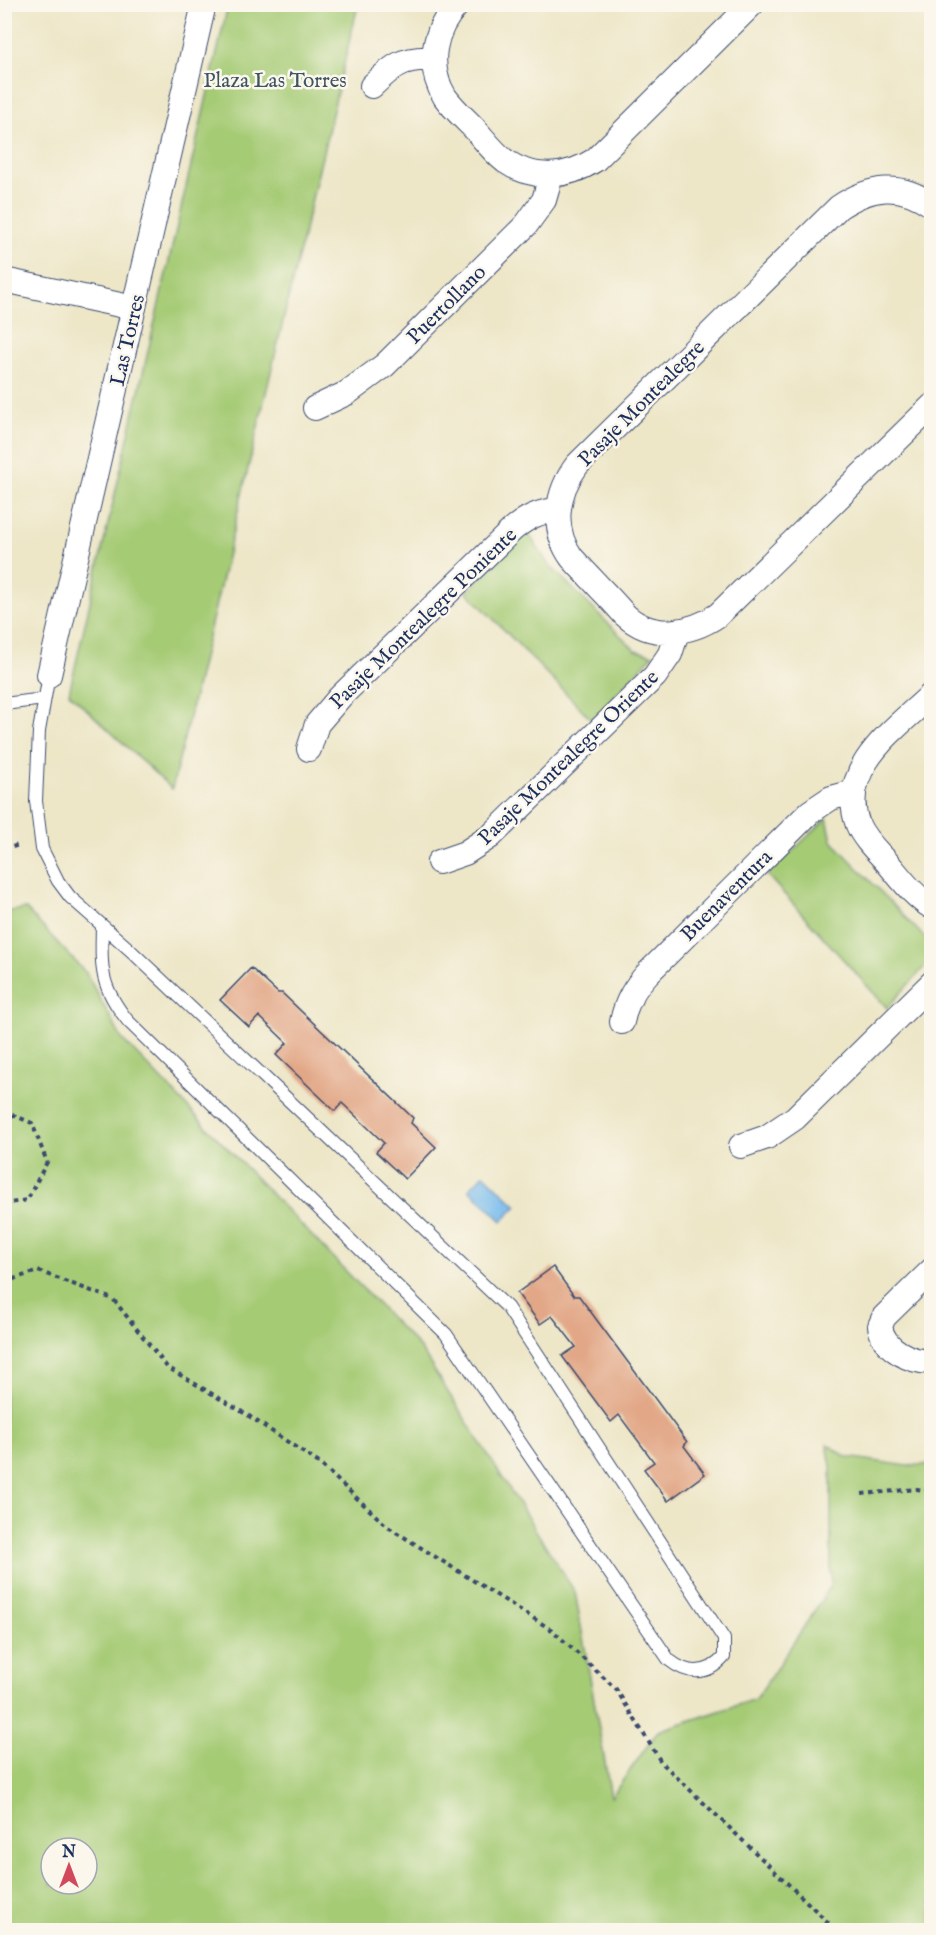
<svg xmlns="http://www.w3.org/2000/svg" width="936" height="1935" font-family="'IM FELL English',serif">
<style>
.green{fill:#a5cb75;stroke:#607d6a;stroke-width:1.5;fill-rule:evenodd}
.water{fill:#76baec;stroke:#4874a5;stroke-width:1.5}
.building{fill:#e2a787}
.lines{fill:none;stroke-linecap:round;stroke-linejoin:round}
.lane-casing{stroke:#3a4a6e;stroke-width:14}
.street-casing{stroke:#3a4a6e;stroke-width:26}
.path{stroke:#3a4a6e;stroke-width:4;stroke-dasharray:4.5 4.5;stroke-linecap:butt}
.lane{stroke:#fff;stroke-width:12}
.street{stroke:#fff;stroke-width:24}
.labels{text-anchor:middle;stroke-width:5;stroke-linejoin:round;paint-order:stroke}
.park-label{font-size:21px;fill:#3e5664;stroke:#fbf7ec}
.street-label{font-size:21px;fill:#1b2f5e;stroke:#fbf7ec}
</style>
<rect width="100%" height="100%" fill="#fbf7ec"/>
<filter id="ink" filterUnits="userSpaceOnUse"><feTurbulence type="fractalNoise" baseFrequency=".0167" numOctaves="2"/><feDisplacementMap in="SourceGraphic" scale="12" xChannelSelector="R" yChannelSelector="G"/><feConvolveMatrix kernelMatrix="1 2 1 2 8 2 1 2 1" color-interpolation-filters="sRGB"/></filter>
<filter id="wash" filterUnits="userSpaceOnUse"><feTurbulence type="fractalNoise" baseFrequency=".008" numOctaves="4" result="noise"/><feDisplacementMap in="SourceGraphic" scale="24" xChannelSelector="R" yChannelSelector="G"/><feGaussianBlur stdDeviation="1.35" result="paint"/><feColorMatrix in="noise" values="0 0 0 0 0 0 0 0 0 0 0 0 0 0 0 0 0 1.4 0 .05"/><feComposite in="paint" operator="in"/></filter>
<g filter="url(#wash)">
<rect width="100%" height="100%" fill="#ede6c7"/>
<!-- green -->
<path class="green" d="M228 5H358L172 789 69 693Z
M527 532 549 565 635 650 653 655 592 720 467 592Z
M827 818 832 841 925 938 931 941V960L887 1008 767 875Z
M26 909 86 973 122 1039 420 1348 575 1592 611 1797 658 1731 756 1699 831 1586V1466L827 1444 847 1457 907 1466 931 1464V1930H5L4 912ZM51 1848H87V1884H51Z"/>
<!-- water -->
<path class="water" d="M484 1174 517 1206 502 1221 469 1189Z"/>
<g id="blocks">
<!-- building -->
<path class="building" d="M251 968 278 993H282L413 1118 411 1123 436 1147 405 1179 376 1152 384 1143 342 1103 335 1111 276 1055 287 1043 259 1016 249 1027 220 1000Z
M553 1267 574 1296H579L687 1442 684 1446 705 1474 668 1501 644 1469 654 1462 619 1415 611 1422 562 1356 576 1347 552 1316 540 1324 517 1293Z"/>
</g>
</g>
<g filter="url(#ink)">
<use href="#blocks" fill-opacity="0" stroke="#3a4a6e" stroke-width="1.5"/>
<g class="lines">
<!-- lane casing -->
<g class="lane-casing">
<path id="lane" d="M49 675 39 731 36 801 42 849 58 881 70 897 129 949 507 1307 724 1639V1657C707 1676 688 1675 669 1660L446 1334 128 1021C100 986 101 970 102 926
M4 704 44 699"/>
</g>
<!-- street casing -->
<g class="street-casing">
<path id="street" d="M458 4C433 30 426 66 445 97 453 108 464 118 473 127 483 138 493 152 505 161 534 181 567 178 595 160L752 4
M372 86C393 66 403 57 433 59
M932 205C900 182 871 186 839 207L577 465C557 492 550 528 572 558 581 568 591 578 600 588 609 597 617 606 625 615 652 640 690 634 718 615L932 406
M4 280 134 308
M315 408 347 393 385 365 526 225 544 200 551 176
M49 675 204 4
M932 694C897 728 836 768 858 825 864 839 876 850 886 861 900 877 913 896 932 907
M309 749 317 724 340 697 512 530C526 518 539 511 558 510
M439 862 465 853 491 836 655 676 670 654 677 632
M622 1022C626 1002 634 988 648 973L810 812 831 798 854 792
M741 1146 767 1137 795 1118 932 983
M932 1270 884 1317 880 1326C883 1349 910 1362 932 1362"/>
</g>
<!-- path -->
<path class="path" d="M4 850 21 844
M4 1111 32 1123 47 1162 27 1200 4 1204
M4 1282 38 1271 113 1299 167 1367 249 1416 319 1463 388 1527 552 1630 616 1689 661 1762 836 1930
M862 1494 917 1489 932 1491"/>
<!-- lane -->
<use href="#lane" class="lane"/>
<!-- street -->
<use href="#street" class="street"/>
</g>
</g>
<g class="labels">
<!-- park labels -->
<g class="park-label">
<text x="275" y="87">Plaza Las Torres</text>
</g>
<!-- street labels -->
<g class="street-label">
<text transform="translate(446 304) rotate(-45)" y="7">Puertollano</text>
<text transform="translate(127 340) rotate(-77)" y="7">Las Torres</text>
<text transform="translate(641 403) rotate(-45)" y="7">Pasaje Montealegre</text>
<text transform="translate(423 618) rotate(-44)" y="7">Pasaje Montealegre Poniente</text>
<text transform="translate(568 757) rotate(-44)" y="7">Pasaje Montealegre Oriente</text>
<text transform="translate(726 895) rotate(-45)" y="7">Buenaventura</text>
</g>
</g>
<!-- margin -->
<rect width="936" height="1935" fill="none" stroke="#fbf7ec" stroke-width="24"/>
<!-- north arrow -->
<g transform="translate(69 1866)"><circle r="28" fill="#fbf7ec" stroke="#a1a7b3" stroke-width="1.5"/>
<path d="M0-4.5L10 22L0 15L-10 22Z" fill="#d1495b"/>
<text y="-9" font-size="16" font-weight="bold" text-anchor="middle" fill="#1b2f5e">N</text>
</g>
</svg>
